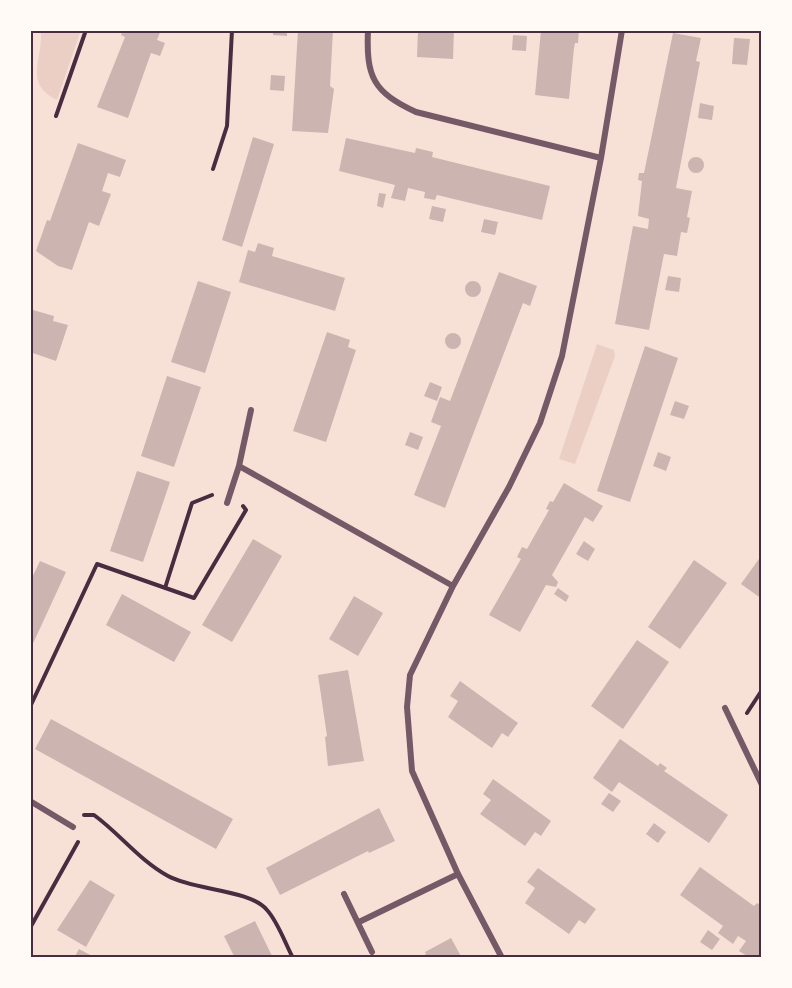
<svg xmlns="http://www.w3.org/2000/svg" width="792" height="988" font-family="'Roboto Serif',serif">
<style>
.green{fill:#ebcfc5}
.building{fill:#ccb4b1}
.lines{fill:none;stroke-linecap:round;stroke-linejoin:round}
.path{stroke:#4a2c40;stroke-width:4}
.minor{stroke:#755966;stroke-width:6}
.neatline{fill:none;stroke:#4a2c40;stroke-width:2}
</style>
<rect width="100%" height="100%" fill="#f7e1d7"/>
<!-- green -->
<path class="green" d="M41 30H81L57 100C23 83 43 60 41 30Z
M597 344 614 350 615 356 575 464 559 459Z"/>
<!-- building -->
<path class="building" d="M123 30H161L157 40 165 43 160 56 151 53 128 118 97 107 125 37 121 35Z
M273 30H287V36L273 35Z
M298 30H333L330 86 334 89 328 133 292 131Z
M418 30H454L453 59 417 57Z
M541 30H579L578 43H575L574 48 569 99 535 95Z
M673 33 701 38 696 61 700 62 676 188 692 191 687 217 690 218 687 233 681 232 677 256 664 254 649 330 615 324 633 226 648 229 649 219 638 216 642 181 638 180 639 173H644Z
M513 35 527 36 526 51 512 50Z
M734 38 750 39 747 65 732 64Z
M271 75 285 76 284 91 270 90Z
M700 103 714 106 712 120 698 118Z
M253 137 274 144 242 247 222 240Z
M346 138 415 153 416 148 433 152 432 157 550 186 542 220 437 195 435 200 424 198 425 192 408 188 405 201 391 198 395 185 339 171Z
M78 143 126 160 120 177 108 173 102 191 111 194 99 226 89 222 72 270 58 266 36 251 47 220 50 221Z
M688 165a8 8 0 1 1 16 0a8 8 0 1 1-16 0Z
M379 193 386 194 383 208 377 206Z
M432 206 446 209 443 222 429 219Z
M484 219 498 222 495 235 481 232Z
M258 243 274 248 272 256 345 278 335 311 239 282 248 250 255 252Z
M499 272 537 286 530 306 523 303 445 508 414 495 441 426 431 422 440 397 450 401Z
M668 276 681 278 679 292 665 290Z
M198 281 231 292 205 373 171 362Z
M465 289a8 8 0 1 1 16 0a8 8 0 1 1-16 0Z
M33 310 54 316 53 321 68 325 56 361 30 352Z
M327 332 350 340 348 347 356 350 326 442 293 431Z
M445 341a8 8 0 1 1 16 0a8 8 0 1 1-16 0Z
M645 346 678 358 630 502 597 491Z
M167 376 201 387 174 467 141 456Z
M430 382 442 387 437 401 424 396Z
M675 401 689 406 684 419 670 415Z
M410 432 423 437 418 450 405 445Z
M658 452 671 457 666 471 653 466Z
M137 471 170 482 143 562 110 551Z
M564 483 603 506 593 522 585 517 552 575 558 582 556 587 546 585 520 632 489 615 521 559 517 557 522 547 527 549 549 510 546 509 550 501 553 502Z
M253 539 282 556 232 642 202 625Z
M584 541 595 549 588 561 576 554Z
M761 556 762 557V599L741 584Z
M694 560 727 583 680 649 648 627Z
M40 561 66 572 30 650V582Z
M558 588 569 596 566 602 554 594Z
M122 594 191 632 174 662 106 625Z
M354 596 383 613 358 656 329 639Z
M637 640 669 662 623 729 591 706Z
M348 670 364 761 328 766 325 737 327 736 318 675Z
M460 681 518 723 508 737 502 733 492 748 448 717 458 701 450 696Z
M51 719 233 819 216 849 35 749Z
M620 739 658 766 660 763 667 768 664 771 728 815 709 843 619 782 612 792 593 778Z
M493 779 551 821 541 836 535 832 525 846 480 814 491 800 483 794Z
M609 793 621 801 613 812 601 804Z
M379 808 395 841 369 853 368 851 280 895 266 868Z
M654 823 666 832 658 843 646 834Z
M700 867 754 906 757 903 762 906V952L758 958H750L739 951 746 941 738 936 733 944 718 933 723 926 680 895Z
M538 868 596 909 585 924 579 920 569 934 525 903 535 888 527 882Z
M90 880 115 895 86 947 57 930Z
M255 921 273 958H235L224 936Z
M708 930 720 939 712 950 700 942Z
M451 938 462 958H420L426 954 425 952Z
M79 949 96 958H74Z"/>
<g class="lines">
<!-- path -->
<path class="path" d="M56 116 86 30
M213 169 227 126 232 30
M165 588 192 503 212 495
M30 707 97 564 194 598 246 510 243 506
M747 713 762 690
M84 815H94C120 834 139 860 168 876 196 891 249 889 267 910 278 922 285 943 293 958
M30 928 78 842"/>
<!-- minor -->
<path class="minor" d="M368 30C366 77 373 92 416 112L601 158
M30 41V55
M239 466 453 586
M227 503 239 466 251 410
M725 708 762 785
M30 801 73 827
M344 894 372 952
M359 922 458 874
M502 958 458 874 412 771 407 707 410 675 453 586 509 487 540 423 562 356 601 158 622 30"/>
</g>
<!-- border -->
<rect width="792" height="988" fill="none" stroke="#fffaf5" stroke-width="63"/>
<rect x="32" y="32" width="728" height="924" class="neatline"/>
</svg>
